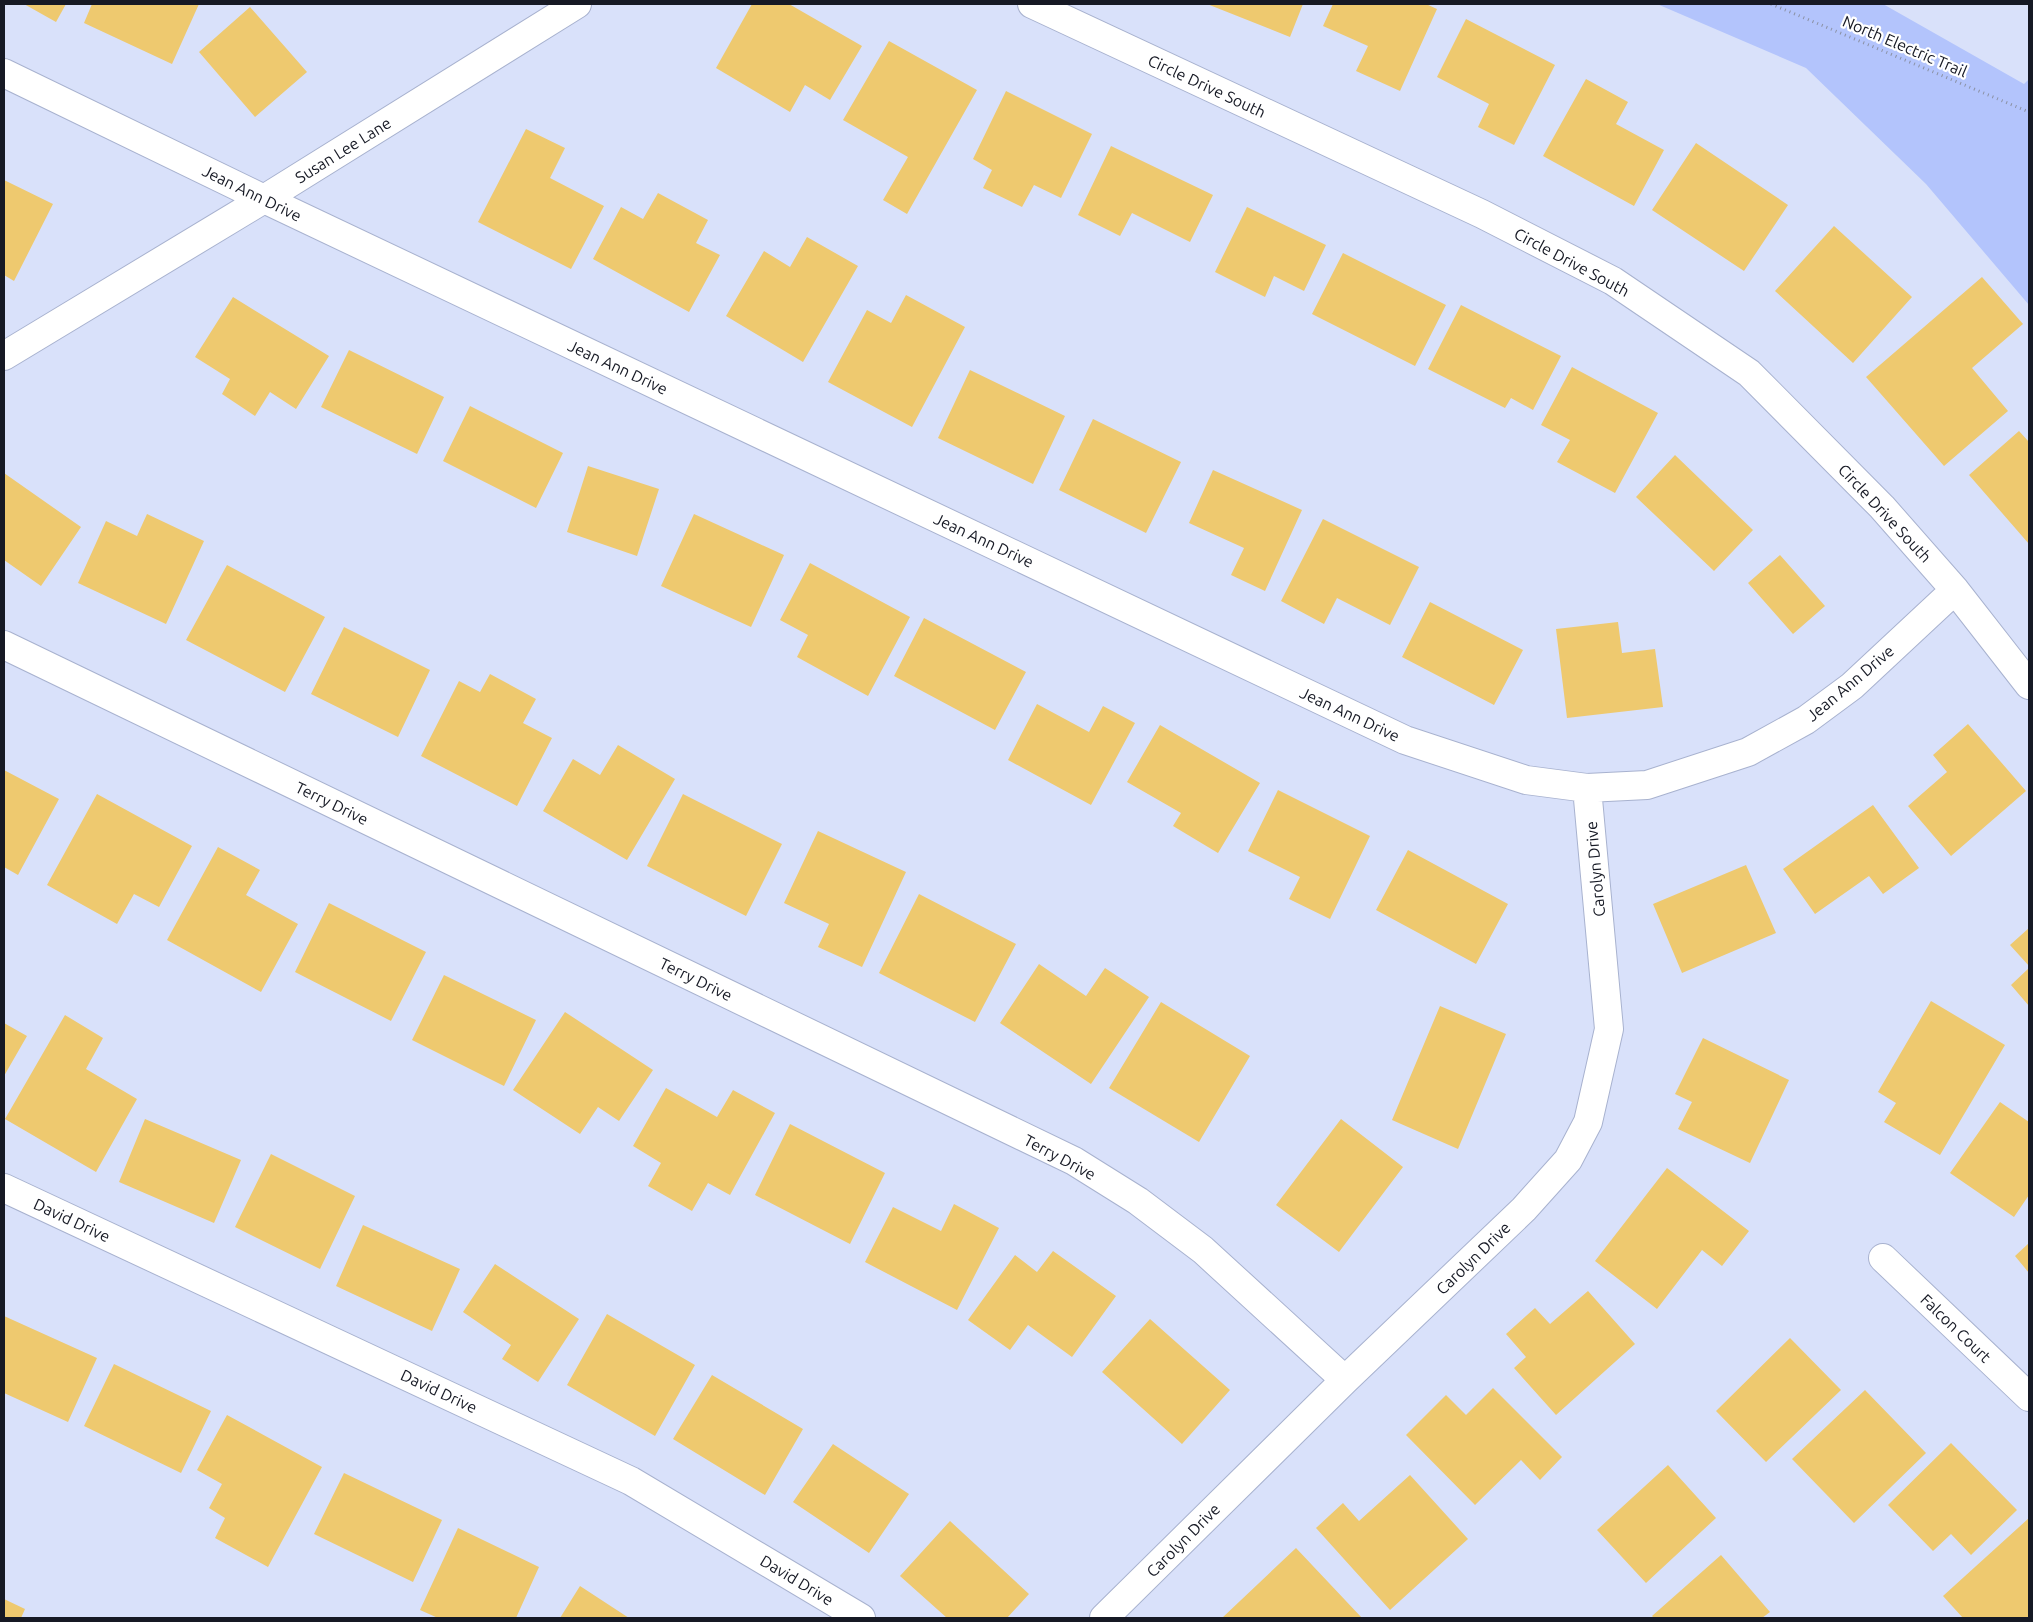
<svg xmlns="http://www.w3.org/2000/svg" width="2033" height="1622" font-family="Ubuntu,sans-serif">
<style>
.green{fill:#b3c4fc}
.building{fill:#eec96f}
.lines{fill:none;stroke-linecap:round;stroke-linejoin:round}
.street-casing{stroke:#a8b2cf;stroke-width:30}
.path{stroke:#8b91a4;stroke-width:3;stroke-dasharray:1 4;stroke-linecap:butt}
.street{stroke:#fff;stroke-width:28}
.labels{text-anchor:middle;stroke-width:4.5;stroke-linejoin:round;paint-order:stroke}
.street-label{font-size:16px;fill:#161924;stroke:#fff}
</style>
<rect width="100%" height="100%" fill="#d9e1fa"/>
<!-- green -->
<path class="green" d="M1657 4H1883L2024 84 2029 79V305L1926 184 1806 68Z"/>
<!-- building -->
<path class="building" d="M24 4H66L56 22Z
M92 4H199L172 64 84 23Z
M752 4H789L862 46 830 100 805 85 790 112 716 68Z
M1207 4H1303L1290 37Z
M1333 4H1426L1437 9 1400 91 1356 71 1368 46 1323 26Z
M250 7 307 72 255 117 199 52Z
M1466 19 1555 65 1514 145 1478 127 1489 104 1437 77Z
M889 41 977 90 907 214 883 200 908 157 843 120Z
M1586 79 1628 102 1616 124 1664 150 1634 206 1543 156Z
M1006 91 1092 134 1061 198 1034 185 1022 207 983 188 992 170 973 159Z
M526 129 565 148 550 178 604 206 571 269 478 222Z
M1696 143 1788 205 1744 271 1652 210Z
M1111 146 1213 195 1190 242 1132 213 1120 236 1078 215Z
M4 180 53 204 14 281 4 275Z
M658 193 708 220 696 243 720 255 689 312 593 259 621 207 643 219Z
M1247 207 1326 245 1304 291 1274 276 1265 297 1215 272Z
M1834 226 1912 297 1853 363 1775 291Z
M807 237 858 266 803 362 726 316 764 251 790 267Z
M1343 253 1446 305 1415 366 1312 314Z
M1982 277 2023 324 1972 368 2008 411 1944 466 1866 377Z
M906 295 965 327 912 427 828 382 867 310 891 323Z
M233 297 329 356 296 409 270 392 255 416 222 394 230 379 195 357Z
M1461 305 1561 356 1533 410 1511 398 1505 408 1428 369Z
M349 350 444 397 417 454 321 407Z
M1572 367 1658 413 1615 493 1557 462 1570 440 1541 425Z
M970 370 1065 416 1033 484 938 438Z
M470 406 563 453 536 508 443 461Z
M1093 419 1181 462 1146 533 1059 490Z
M2019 431 2029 442V544L1969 475Z
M1675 455 1753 530 1714 571 1636 497Z
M588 466 659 489 637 556 567 532Z
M1213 470 1302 510 1265 591 1231 575 1244 548 1189 523Z
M4 473 81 527 41 586 4 560Z
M147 514 204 541 166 624 78 583 106 521 137 536Z
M694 514 784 555 751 627 661 586Z
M1323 519 1419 567 1390 625 1337 598 1324 624 1281 601Z
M1780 555 1825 606 1793 634 1748 583Z
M810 563 910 617 868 696 797 657 808 635 780 620Z
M227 565 325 617 285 692 186 640Z
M1430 602 1523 650 1494 705 1402 657Z
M924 618 1026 672 995 730 894 676Z
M1618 622 1622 653 1655 649 1663 707 1567 718 1556 629Z
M344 627 430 670 398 737 311 694Z
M490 674 536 699 523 723 552 738 517 806 421 756 459 681 480 692Z
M1037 704 1089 732 1103 706 1135 723 1091 805 1008 760Z
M1968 724 2026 791 1951 856 1908 806 1947 772 1933 755Z
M1160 725 1260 783 1218 853 1173 826 1181 813 1127 782Z
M618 745 675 779 627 860 543 811 573 759 600 775Z
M4 770 59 799 18 875 4 867Z
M1278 790 1370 836 1330 919 1289 899 1300 877 1248 851Z
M97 794 192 846 159 907 134 894 117 924 47 885Z
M683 794 782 844 746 916 647 866Z
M1873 805 1919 868 1883 894 1869 876 1815 914 1783 869Z
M818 831 906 872 862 967 818 947 829 924 784 903Z
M218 847 260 870 246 895 298 924 261 992 167 940Z
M1408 850 1508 904 1476 964 1376 910Z
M1746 865 1776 933 1682 973 1653 904Z
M919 894 1016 944 975 1022 879 973Z
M329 903 426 952 391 1021 295 972Z
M2029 928V966L2010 945Z
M1039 964 1086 996 1105 968 1149 997 1091 1084 1000 1023Z
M2029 968V1006L2011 985Z
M444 975 536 1020 504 1086 412 1040Z
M1931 1001 2005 1045 1940 1155 1884 1122 1896 1103 1878 1092Z
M1161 1002 1250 1056 1199 1142 1109 1088Z
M1440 1006 1506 1034 1458 1149 1392 1120Z
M565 1012 653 1070 619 1121 598 1107 580 1134 513 1090Z
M65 1015 103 1038 86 1069 137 1099 96 1172 5 1119Z
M4 1023 27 1036 4 1076Z
M1703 1038 1789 1080 1750 1163 1678 1129 1692 1102 1675 1094Z
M666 1088 717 1117 733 1090 775 1113 730 1195 708 1183 692 1211 648 1186 661 1163 633 1146Z
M2000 1102 2029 1122V1195L2014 1217 1950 1173Z
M145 1119 241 1160 214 1223 119 1182Z
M1341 1119 1403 1167 1339 1252 1276 1205Z
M790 1124 885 1173 850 1244 755 1195Z
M271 1154 355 1196 320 1269 235 1227Z
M1667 1168 1749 1231 1722 1266 1702 1250 1657 1309 1595 1261Z
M954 1204 999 1228 957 1310 865 1262 893 1207 941 1231Z
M363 1225 460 1269 432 1331 336 1286Z
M2029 1243V1273L2015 1256Z
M1053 1251 1116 1296 1072 1357 1028 1325 1010 1350 968 1320 1015 1255 1037 1272Z
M495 1264 579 1319 538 1382 502 1359 511 1345 463 1312Z
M1588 1291 1635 1344 1556 1415 1514 1368 1526 1357 1506 1334 1535 1308 1550 1324Z
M607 1314 695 1365 655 1436 567 1385Z
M4 1316 97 1358 68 1422 4 1393Z
M1150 1319 1230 1390 1182 1444 1102 1372Z
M1790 1338 1841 1390 1766 1462 1716 1411Z
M114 1364 211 1411 181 1473 84 1426Z
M712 1375 803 1429 765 1495 673 1439Z
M1493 1388 1562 1457 1540 1480 1521 1460 1475 1505 1406 1435 1446 1395 1466 1415Z
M1865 1390 1926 1453 1854 1523 1792 1459Z
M227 1415 322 1467 268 1567 215 1538 225 1518 209 1508 222 1484 197 1470Z
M1951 1443 2017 1510 1971 1555 1951 1534 1933 1551 1888 1505Z
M833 1444 909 1494 869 1553 793 1502Z
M1668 1465 1716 1518 1646 1583 1597 1530Z
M344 1473 442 1520 413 1582 314 1534Z
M1410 1475 1468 1539 1390 1610 1316 1528 1343 1503 1359 1521Z
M2029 1518V1618H1963L1943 1596Z
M950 1521 1029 1594 1007 1618H947L900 1576Z
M458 1528 539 1567 516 1618H438L420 1610Z
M1296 1548 1362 1618H1222Z
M1721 1555 1770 1612 1762 1618H1654L1652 1616Z
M580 1586 629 1618H560Z
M4 1599 25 1609 21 1618H4Z"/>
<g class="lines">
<!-- street casing -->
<g class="street-casing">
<path id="street" d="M1032 4 1482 214 1613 281 1749 373 1882 507 1955 590 2029 685
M4 73 264 199 1405 740 1526 780 1587 788 1647 785 1748 752 1806 720 1852 686 1955 590
M4 356 264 199 577 4
M4 645 1074 1161 1138 1201 1203 1250 1345 1380
M4 1188 631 1481 861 1618
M1883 1258 2029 1397
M1104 1618 1345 1380 1524 1209 1568 1160 1588 1122 1609 1029 1587 788"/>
</g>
<!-- path -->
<path class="path" d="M1771 4 2029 112"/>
<!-- street -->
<use href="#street" class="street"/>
</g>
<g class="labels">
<!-- street labels -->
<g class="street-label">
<text transform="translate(1905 46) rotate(23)" y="6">North Electric Trail</text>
<text transform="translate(1207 86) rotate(25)" y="6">Circle Drive South</text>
<text transform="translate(343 150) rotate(-32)" y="6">Susan Lee Lane</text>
<text transform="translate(252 193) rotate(26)" y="6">Jean Ann Drive</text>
<text transform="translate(1572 262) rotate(28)" y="6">Circle Drive South</text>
<text transform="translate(618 367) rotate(25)" y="6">Jean Ann Drive</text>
<text transform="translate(1885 513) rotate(47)" y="6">Circle Drive South</text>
<text transform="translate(984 540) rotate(25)" y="6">Jean Ann Drive</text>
<text transform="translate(1850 683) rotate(-40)" y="6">Jean Ann Drive</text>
<text transform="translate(1350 714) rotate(25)" y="6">Jean Ann Drive</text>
<text transform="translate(332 803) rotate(26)" y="6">Terry Drive</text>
<text transform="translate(1595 869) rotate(-95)" y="6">Carolyn Drive</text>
<text transform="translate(696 979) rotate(26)" y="6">Terry Drive</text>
<text transform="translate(1060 1157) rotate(28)" y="6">Terry Drive</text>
<text transform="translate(72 1220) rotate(25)" y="6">David Drive</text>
<text transform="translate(1473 1258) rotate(-44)" y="6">Carolyn Drive</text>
<text transform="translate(1956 1328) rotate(44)" y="6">Falcon Court</text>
<text transform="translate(439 1391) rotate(25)" y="6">David Drive</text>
<text transform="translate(1183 1540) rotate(-45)" y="6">Carolyn Drive</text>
<text transform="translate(797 1580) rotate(31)" y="6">David Drive</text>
</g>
</g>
<!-- border -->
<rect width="2033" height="1622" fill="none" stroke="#161924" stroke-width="10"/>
</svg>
